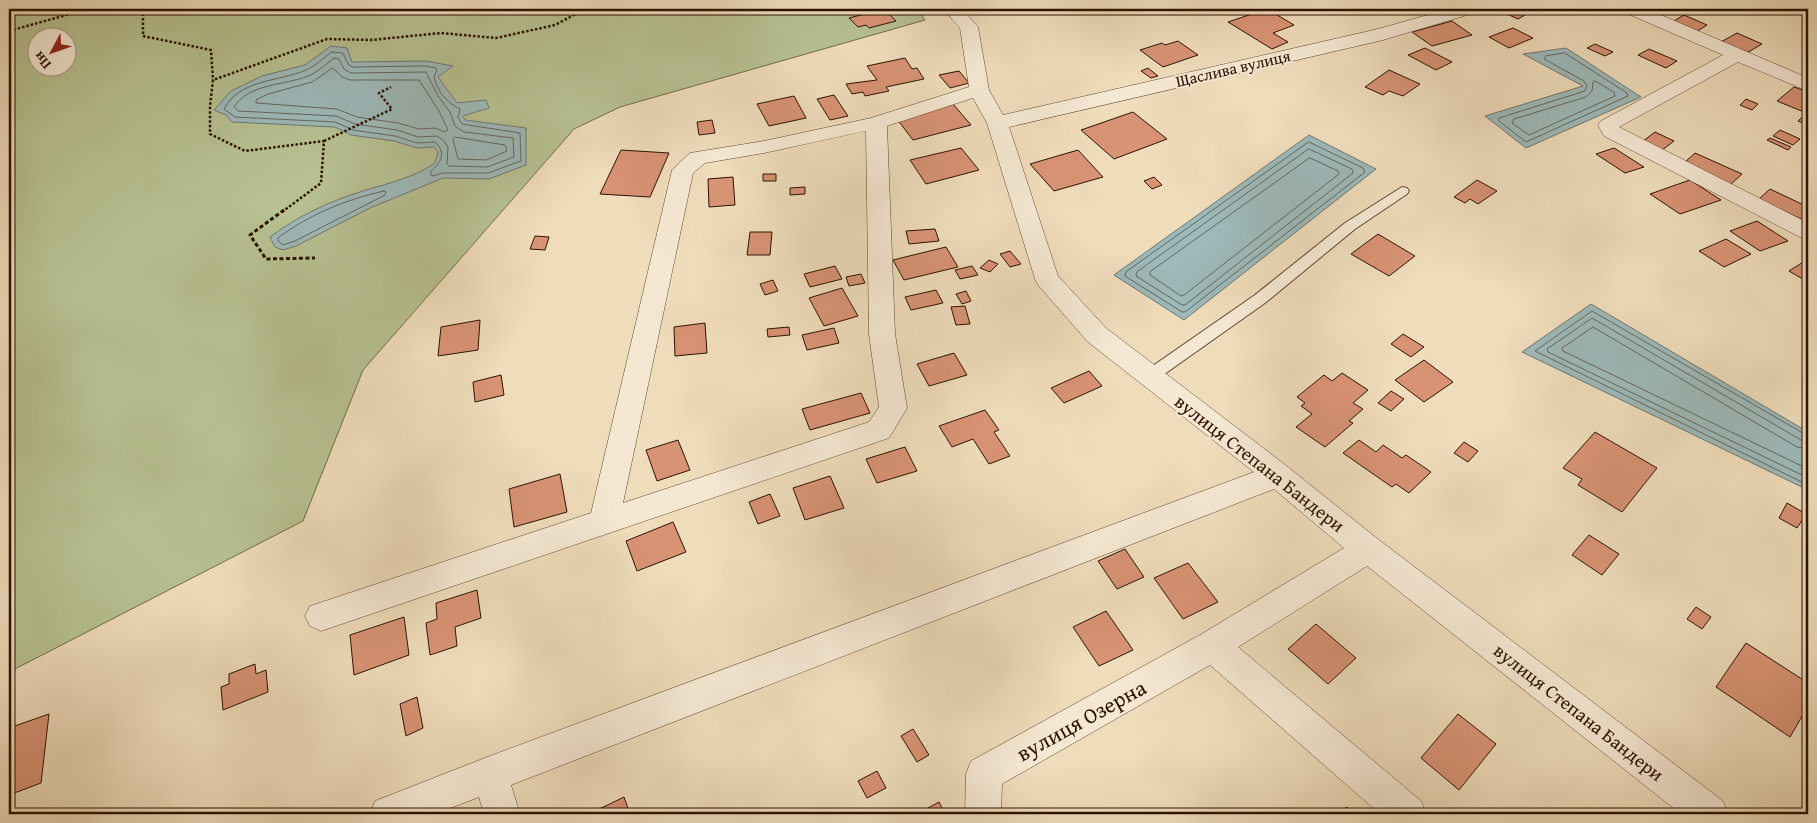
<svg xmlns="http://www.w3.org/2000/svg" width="1817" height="823" font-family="'Gentium Book Plus',serif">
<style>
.green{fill:#b7c192;stroke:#726a49;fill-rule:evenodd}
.water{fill:#9db9b9;stroke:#70766f}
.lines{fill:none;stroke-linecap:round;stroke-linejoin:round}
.shore{stroke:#64665c;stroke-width:1}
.building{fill:#d89375;stroke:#2c1200}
.lane-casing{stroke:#5d442f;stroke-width:2}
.street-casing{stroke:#5d442f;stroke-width:1}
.path-far1{stroke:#2c1200;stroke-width:2.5;stroke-dasharray:2.5 2;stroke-linecap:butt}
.path{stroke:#2c1200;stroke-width:3;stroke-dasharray:4 2.5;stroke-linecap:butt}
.lane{fill:#f5e8d3;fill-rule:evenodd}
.street{fill:#f5e8d3;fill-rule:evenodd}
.labels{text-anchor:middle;stroke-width:4;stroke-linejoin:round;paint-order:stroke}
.far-street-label{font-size:16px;fill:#2c1200;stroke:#f5e8d3}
.street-label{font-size:19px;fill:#2c1200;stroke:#f5e8d3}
.near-street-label{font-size:22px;fill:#2c1200;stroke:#f5e8d3}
</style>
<rect width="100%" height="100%" fill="#efdcbb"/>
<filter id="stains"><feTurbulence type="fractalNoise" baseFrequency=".004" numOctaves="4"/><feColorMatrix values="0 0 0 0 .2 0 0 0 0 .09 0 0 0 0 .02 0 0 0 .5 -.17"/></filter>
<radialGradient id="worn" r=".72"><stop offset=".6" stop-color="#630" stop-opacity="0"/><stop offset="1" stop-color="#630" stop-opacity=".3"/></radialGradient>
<!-- green -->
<path class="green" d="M9 9H917L925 20 620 107 574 129 363 370 303 521 9 672ZM38 38H68V68H38Z"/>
<!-- water -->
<path class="water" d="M331 46 347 48 352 62 426 61 453 66 438 77 457 103 486 100 489 108 463 116 465 120 526 128V165L489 179 443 178 370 208 296 246 283 250 275 247 270 237C298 216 330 201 363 191 389 183 413 178 435 163L438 152 434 147 417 148 394 141 351 135 335 127 232 122 226 115 214 110 231 91 262 76 305 65Z
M1566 48 1641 97 1526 148 1485 116 1583 86 1523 54Z
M1309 135 1376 169 1184 320 1114 275Z
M1591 304 1808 432V490L1522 352Z"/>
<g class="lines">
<!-- shore -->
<path class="shore" d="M332 52 343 53 348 64 352 67 425 66 436 68 437 71 434 76C436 90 447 103 460 109L458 117 462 124 520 133 521 161 488 173H443L432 176 430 172C441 163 447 153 435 142L417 143 395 136 353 130 335 122 235 117 224 109C240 79 278 82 306 70 316 66 323 58 332 52Z
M1565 53 1627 93 1628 96 1526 142 1499 121V118L1585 91 1587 86 1584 81 1544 59 1546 56Z
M334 58 339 59 344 69 351 73 426 72 438 96 450 112 455 126 464 132 513 138 514 157 487 167 449 166 447 164 448 147 444 141 437 136 418 137 397 130 355 124 336 116 238 111 234 107C249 83 284 86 308 76 318 72 326 64 334 58Z
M333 68 342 77 350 80H419L439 111 448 130 445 132 435 128 419 129 398 123 357 117 337 109 256 103V100L268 94 312 82Z
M1595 81 1614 92 1615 96 1529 135 1512 123 1514 119 1586 97 1592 91 1593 82Z
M455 137 505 145 507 151 486 160 458 159 453 139Z
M1309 142 1363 168 1365 172 1185 312H1182L1125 276 1126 272Z
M1309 149 1352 169 1353 173 1185 305H1182L1136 276 1137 272Z
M1310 158 1338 171 1339 174 1184 295 1181 296 1150 275V272Z
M384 191 386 192 385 195 295 241 283 245 278 241V238C310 214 345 200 384 191Z
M1808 436 1592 311 1535 351 1808 485
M1808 442 1801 440 1592 318 1547 349 1548 352 1808 478
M1808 449 1797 447 1593 327 1562 348 1563 351 1808 469"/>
</g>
<!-- building -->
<path class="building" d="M884 9 896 21 869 28 866 25 858 27 849 18Z
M1267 9 1294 25 1273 33 1288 42 1272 49 1228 22Z
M1500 9H1511L1525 15 1518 19 1498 10Z
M1684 15 1707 25 1696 32 1672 22Z
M1452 21 1472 35 1432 46 1412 32Z
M1513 28 1533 38 1509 48 1489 37Z
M1737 33 1762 44 1745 54 1719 43Z
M1178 41 1198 55 1163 67 1140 50 1162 43 1165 45Z
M1595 44 1613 52 1605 56 1587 48Z
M1425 48 1452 62 1436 70 1408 55Z
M1649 49 1677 61 1666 68 1638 55Z
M905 58 912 69 917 68 924 79 886 87 889 91 865 96 863 92 852 94 846 84 877 80 867 66Z
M1148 68 1158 76 1151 78 1141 71Z
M1389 70 1420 84 1403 96 1389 91 1383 95 1365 87Z
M959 71 969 83 950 88 939 75Z
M1794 87 1808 92V108L1804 112 1777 101Z
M834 95 848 116 830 120 817 99Z
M794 96 806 118 769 126 757 104Z
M1746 99 1758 104 1752 110 1740 105Z
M953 104 971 125 913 140 897 119Z
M1133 112 1167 139 1114 159 1081 130Z
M1808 112V125L1798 121Z
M712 120 715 133 699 135 697 122Z
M1780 130 1800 139 1793 145 1773 136Z
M1655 132 1674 141 1661 151 1642 142Z
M1770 138 1791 147 1788 150 1767 140Z
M961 148 979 170 926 184 910 160Z
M1614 148 1644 167 1625 173 1596 154Z
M621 150 669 153 650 197 600 194Z
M1078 150 1103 177 1054 191 1030 164Z
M1695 153 1742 174 1730 185 1684 163Z
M763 174H776V181H763Z
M733 177 735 205 709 207 708 179Z
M1154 177 1162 185 1152 189 1144 181Z
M1477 180 1497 191 1478 204 1470 199 1465 203 1454 197Z
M1690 180 1721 200 1680 214 1650 194Z
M805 187V194L790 195V188Z
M1770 189 1808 207V215L1803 220 1759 199Z
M1757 221 1788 241 1760 251 1730 231Z
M935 229 939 241 909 244 906 231Z
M750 232H772L770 255H747Z
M1378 234 1415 256 1389 276 1351 254Z
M535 236 549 237 545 250 530 249Z
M1726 239 1751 254 1724 267 1699 251Z
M946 247 958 267 904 280 893 260Z
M1010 251 1021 264 1010 267 1000 254Z
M1808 259V282L1789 271Z
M989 260 998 264 990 272 980 268Z
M835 266 842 279 810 287 804 274Z
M972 266 978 275 960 279 955 270Z
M861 274 865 283 849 286 846 277Z
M773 280 778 291 765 295 760 284Z
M842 288 858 316 824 326 809 298Z
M936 290 943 303 911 310 905 297Z
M966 291 971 301 962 304 956 294Z
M965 306 970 324 956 325 951 307Z
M480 320 478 350 438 356 441 327Z
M705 323 707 353 675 356 674 327Z
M789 327 790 335 768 337 767 329Z
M834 328 839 343 807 350 802 335Z
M1403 334 1424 347 1411 357 1391 344Z
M954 353 967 375 929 386 917 364Z
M1424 360 1453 382 1424 402 1395 380Z
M1089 371 1102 386 1064 403 1051 388Z
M1342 373 1368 390 1353 403 1363 409 1349 421 1353 423 1325 447 1296 427 1312 414 1301 406 1305 403 1297 397 1324 375 1332 381Z
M501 375 504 395 475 402 473 382Z
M1391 391 1404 399 1391 411 1378 403Z
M861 393 870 413 810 430 802 409Z
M985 410 999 430 994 432 1010 456 989 464 973 439 952 447 939 426Z
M1595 432 1657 468 1622 512 1578 485 1582 479 1563 468Z
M678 440 690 470 657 481 646 450Z
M1359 440 1376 452 1383 445 1402 458 1406 455 1431 472 1409 493 1396 484 1392 487 1343 453Z
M1464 442 1478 451 1468 462 1454 453Z
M905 447 917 471 877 483 866 459Z
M560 474 567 512 514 527 509 489Z
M830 476 844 508 805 520 793 488Z
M770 494 780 516 758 524 749 502Z
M1787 503 1806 514 1797 528 1779 518Z
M673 522 686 552 637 571 626 541Z
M1589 535 1619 554 1602 575 1572 555Z
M1125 549 1144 577 1117 589 1098 561Z
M1188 563 1218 602 1183 619 1154 578Z
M477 590 481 618 455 627 457 646 430 655 426 623 437 619 436 603Z
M1696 607 1711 617 1702 629 1687 619Z
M1106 611 1133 650 1099 666 1073 627Z
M404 617 409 655 354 675 350 635Z
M1316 624 1356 658 1328 684 1288 649Z
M1746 643 1808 683V706L1790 737 1716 687Z
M255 664 256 674 266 670 268 692 223 710 221 687 229 684V674Z
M417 697 423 728 406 736 400 704Z
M49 714 41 783 9 795V728Z
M1458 714 1496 744 1459 790 1421 758Z
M913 729 929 755 917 762 901 736Z
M877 771 886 788 867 798 858 781Z
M624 797 630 814H589Z
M939 802 945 814H917Z
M1347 807 1353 814H1337Z"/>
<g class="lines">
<!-- lane casing -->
<g class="lane-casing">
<path id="lane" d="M1402 187 1407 188 1409 191 1407 194 1355 229 1265 303 1156 380 1150 382 1144 380 1142 376 1144 372 1255 295 1345 223Z"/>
</g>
<!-- street casing -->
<g class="street-casing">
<path id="street" d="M943 9H962L978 27 989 90 1003 115 1378 29 1449 9H1477L1474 13 1383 40 1009 127 1058 276 1106 328 1288 467 1379 540 1723 801 1728 814H1681L1367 566 1238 647 1421 801 1426 814H1380L1210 665 1002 784 1001 814H965L966 774 971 761 1200 635 1344 548 1274 489 511 785 520 814H484L479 797 435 814H370L375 801 490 756 1254 472 1088 342 1038 285 1035 279 987 123 973 98 887 126 895 334 907 408 889 438 321 631 310 626 305 616 310 606 591 513 672 170 690 153 764 141 871 118 969 87 960 28ZM866 131 869 334 879 407 869 422 623 503 693 173 705 163 764 153Z
M1623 9H1647L1808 78V91L1738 62 1619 127 1808 223V240L1800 237 1604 136 1598 125 1601 121 1723 55 1626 13Z"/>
</g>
<!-- path-far1 -->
<path class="path-far1" d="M143 9V36L211 50 213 80
M9 31 88 9
M324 141 392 109 379 93 391 87
M282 212 321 183 324 141 245 151 210 134V106L213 80 327 39 371 40 441 33 496 38 555 25 585 9"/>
<!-- path -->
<path class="path" d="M284 210 250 235 266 259 315 258"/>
<!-- lane -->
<use href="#lane" class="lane"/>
<!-- street -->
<use href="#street" class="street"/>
</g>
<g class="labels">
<!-- far-street labels -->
<g class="far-street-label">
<text transform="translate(1233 68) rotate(-13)" y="6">Щаслива вулиця</text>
</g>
<!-- street labels -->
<g class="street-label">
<text transform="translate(1260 463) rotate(38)" y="7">вулиця Степана Бандери</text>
<text transform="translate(1579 712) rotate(38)" y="7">вулиця Степана Бандери</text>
</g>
<!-- near-street labels -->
<g class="near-street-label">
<text transform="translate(1081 720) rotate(-29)" y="8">вулиця Озерна</text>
</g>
</g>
<!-- margin -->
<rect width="1817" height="823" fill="none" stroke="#efdcbb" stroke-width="30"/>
<rect x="10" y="10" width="1797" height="803" fill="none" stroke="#2c1200" stroke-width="2.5"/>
<rect x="15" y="15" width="1787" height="793" fill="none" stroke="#2c1200"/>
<!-- north arrow -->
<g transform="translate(52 52) rotate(229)"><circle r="24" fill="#f5e8d3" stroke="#a5927f"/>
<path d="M0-4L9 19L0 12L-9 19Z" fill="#8f2418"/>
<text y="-8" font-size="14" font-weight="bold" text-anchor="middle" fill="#2c1200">Пн</text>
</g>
<rect width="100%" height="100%" filter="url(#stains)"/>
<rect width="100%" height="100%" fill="url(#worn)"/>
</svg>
